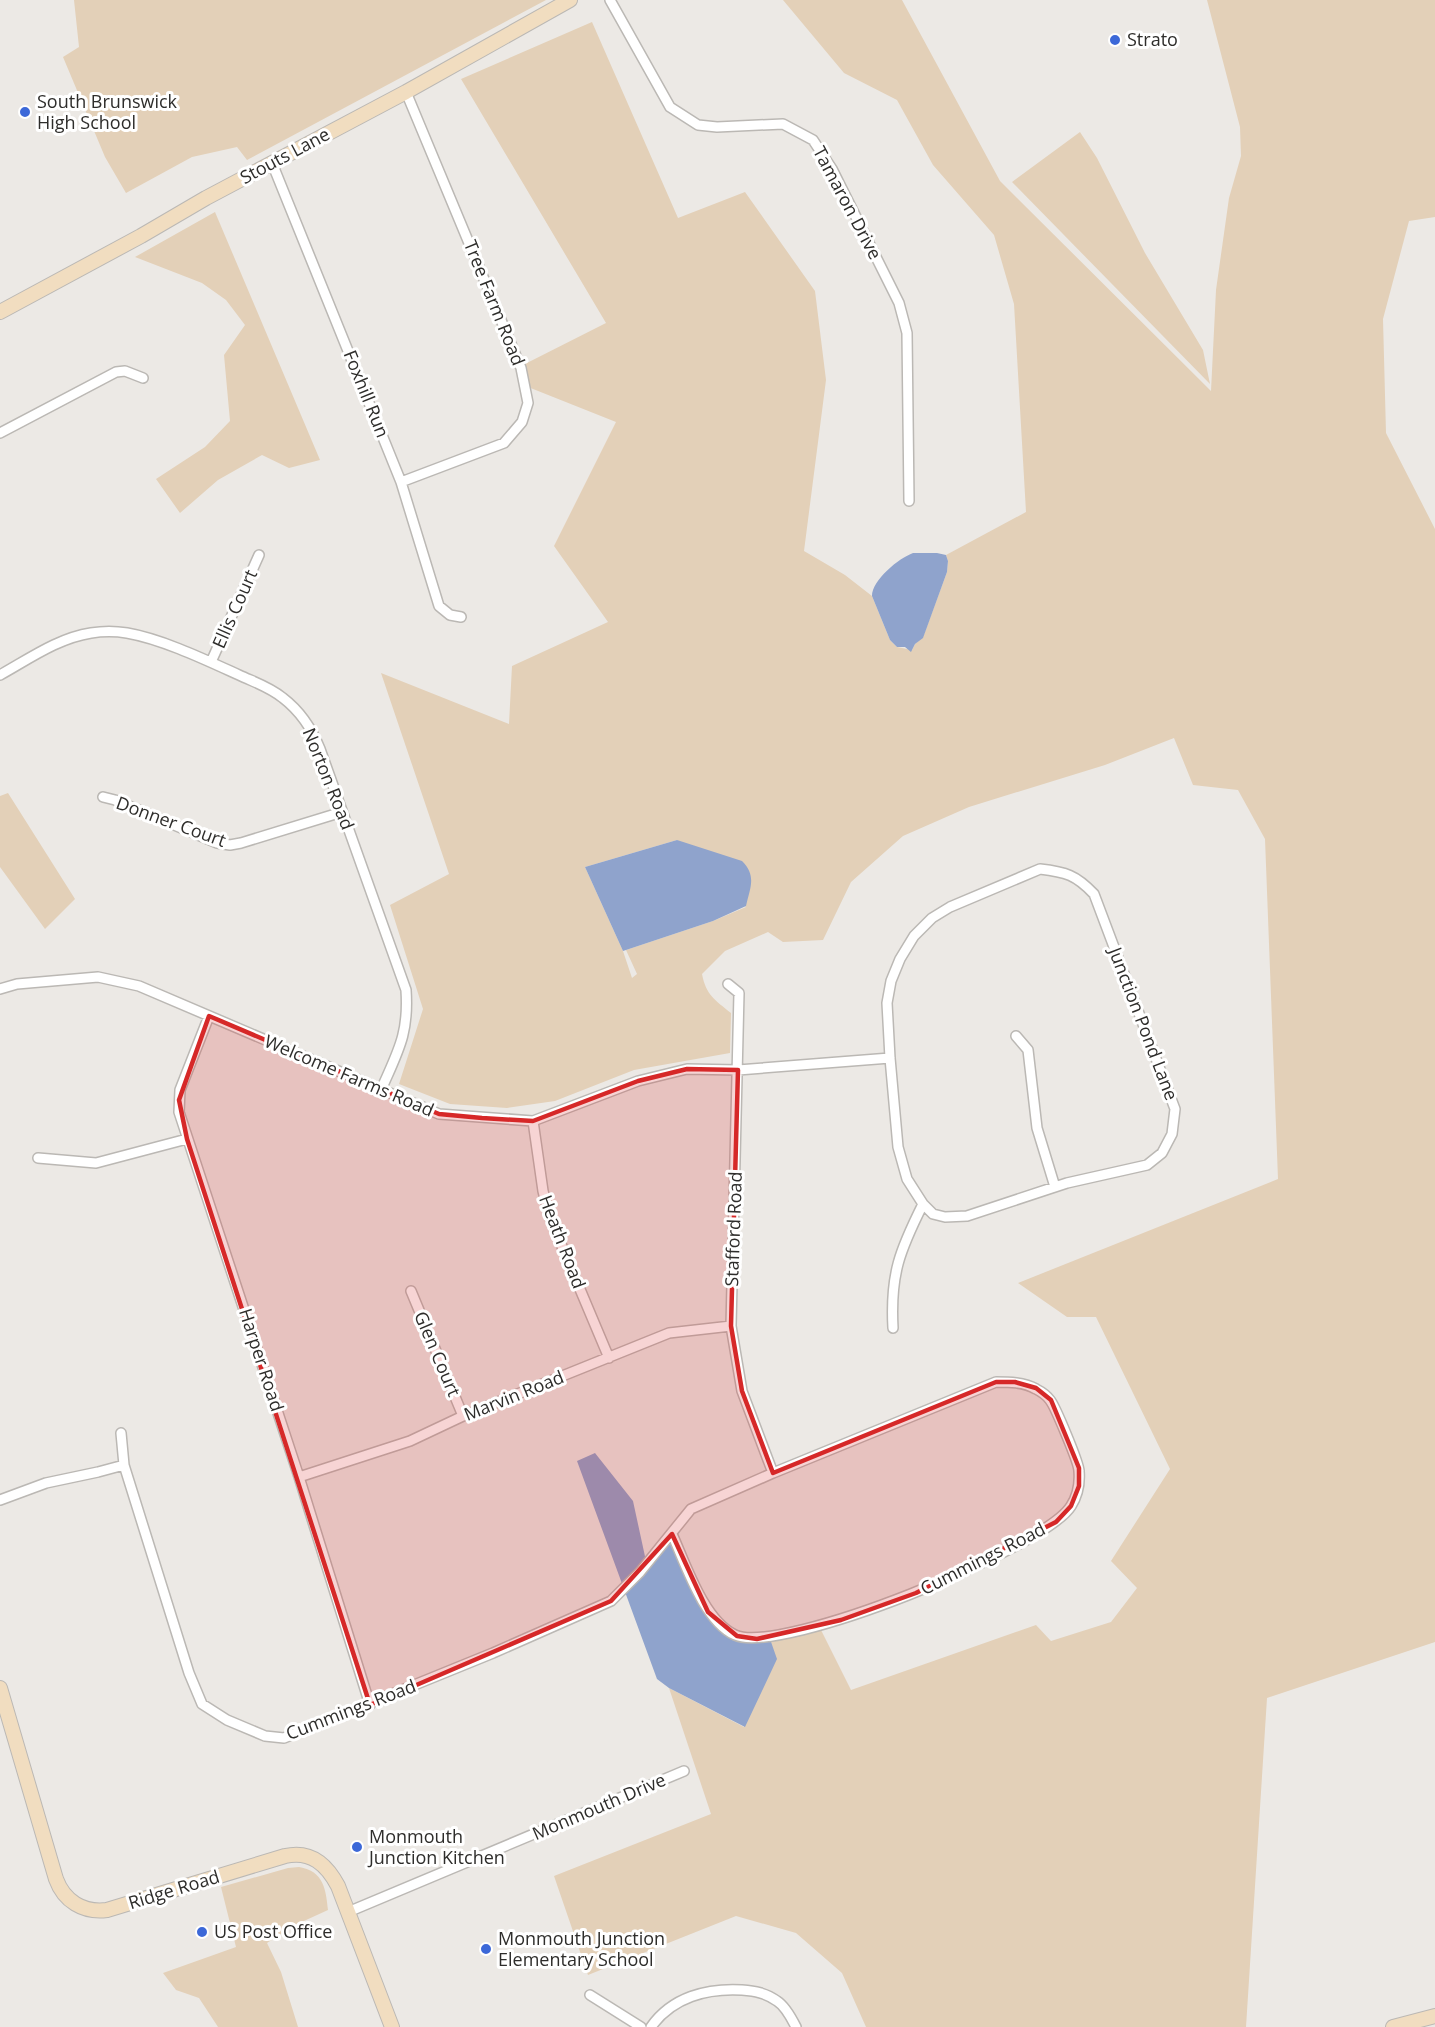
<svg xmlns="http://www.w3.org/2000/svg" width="1435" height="2027" font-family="'Open Sans',sans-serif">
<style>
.green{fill:#e3d0b8;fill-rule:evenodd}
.water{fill:#8fa3cc}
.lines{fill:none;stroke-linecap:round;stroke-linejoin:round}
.street-casing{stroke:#bbb8b4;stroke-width:12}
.secondary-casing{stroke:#bbb8b4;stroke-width:16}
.street{stroke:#fff;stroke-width:9}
.secondary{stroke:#f1ddc0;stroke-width:14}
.marked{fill:#d62828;fill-opacity:0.2;stroke:#d62828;stroke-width:4.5;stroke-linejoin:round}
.poi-dot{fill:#3c68d8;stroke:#fff;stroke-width:2}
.labels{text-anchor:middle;stroke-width:6;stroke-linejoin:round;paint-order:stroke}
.poi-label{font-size:18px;fill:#2e2d2b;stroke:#fff;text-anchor:start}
.street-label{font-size:18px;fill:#2e2d2b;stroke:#fff}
</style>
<rect width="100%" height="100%" fill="#ece9e5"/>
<!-- green -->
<path class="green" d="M74 0H546L247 160 237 147 192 157 126 193 105 157 63 57 79 47Z
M783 0H902L1000 181 1211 391 1216 290 1229 198 1241 156 1240 127 1207 0H1435V217L1409 221 1383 319 1386 433 1435 529V1642L1267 1698 1246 2027H866L842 1973 796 1933 736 1916 588 1975 554 1876 711 1814 669 1688 744 1727 770 1639 820 1628 851 1690 1036 1625 1051 1641 1111 1622 1137 1588 1111 1561 1170 1469 1096 1317H1067L1018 1283 1278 1179 1265 839 1238 790 1193 785 1174 738 1105 765 969 807 903 836 851 882 823 940 783 942 768 932 725 951 702 974C706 995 715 1000 731 1013L730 1053 634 1070 555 1101 507 1108 450 1104 399 1084 423 1009 390 905 449 874 381 673 509 724 512 666 608 622 554 546 616 422 523 385 517 368 606 323 461 79 592 22 678 218 745 192 815 291 826 380 804 551 845 575 872 596 890 640 897 647 912 650 915 644 923 637 947 572 948 561 946 555 1026 512 1014 304 994 235 933 165 897 100 844 73ZM677 840 746 907 713 921 626 950 637 974 632 978 623 951 585 867Z
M1080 132 1097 158 1145 253 1203 350 1210 384 1012 182Z
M215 212 320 460 289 468 262 455 218 480 180 513 156 479 205 447 230 421 224 355 245 325 226 300 202 283 135 257Z
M8 793 75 899 45 929 0 867V796Z
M299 1867C324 1871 326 1890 328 1910L293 1926 267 1943 281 1972 298 2027H218L199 1998 176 1990 163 1973 236 1947 221 1887 288 1868Z"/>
<!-- water -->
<path class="water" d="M913 553H937L946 555 948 561 947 572 923 638 915 644 911 652 905 647H897L890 640 872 596C872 580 899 558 913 553Z
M677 840 742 861C757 876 750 888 746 906L713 921 623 951 585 867Z
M595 1453 633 1501 646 1561 672 1531 719 1631 770 1639 777 1659 745 1727 669 1688 657 1679 577 1461Z"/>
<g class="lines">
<!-- street casing -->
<g class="street-casing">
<path id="street" d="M610 0 670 107 698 125 717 127 783 124 813 140 832 169 899 303 907 333 909 501
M272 163 401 482 439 606 450 615 461 617
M0 433 116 372 125 371 143 378
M401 482 504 443 522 422 528 403 521 368 406 92
M211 662 259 555
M0 675C29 659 58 638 91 633 103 631 115 631 127 633 162 639 206 660 239 675 254 682 270 687 283 698 300 711 312 729 320 749L406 990C409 1034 398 1051 381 1090
M103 797 115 800 217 843 230 845 241 843 342 812
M1040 869C1066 872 1076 875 1094 894L1175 1109 1172 1134 1162 1153 1147 1165 1067 1183 967 1216 945 1217 933 1214 923 1204 907 1179 898 1147 890 1058 887 1003 891 981 900 959 914 936 932 918 950 907Z
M728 984 739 993 731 1326 742 1391 773 1473
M0 989 17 984 98 977 139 986 439 1114 533 1121 638 1081 687 1069 738 1070 890 1058
M209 1016 180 1090 179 1112 299 1477 370 1705
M1016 1036 1028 1050 1037 1128 1055 1187
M533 1121 543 1191 550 1218 609 1358
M38 1158 96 1163 187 1139
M411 1291 463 1416
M893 1328C890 1274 900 1250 923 1204
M121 1433 124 1465 189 1673 202 1704 227 1720 265 1736 284 1738 493 1653 611 1601 640 1572 691 1509 773 1473 996 1382C1009 1382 1024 1382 1036 1389 1040 1391 1047 1396 1050 1400 1055 1406 1079 1463 1079 1471 1080 1483 1078 1495 1071 1506 1045 1548 781 1656 735 1635 704 1621 686 1565 672 1534
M299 1477 410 1441 463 1416 669 1333 731 1326
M0 1500 46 1483 98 1472 124 1465
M348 1912 684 1771
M590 1995 641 2027
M651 2027C672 1997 707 1988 742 1990 755 1991 766 1993 777 2001 785 2006 792 2019 796 2027"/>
</g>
<!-- secondary casing -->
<g class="secondary-casing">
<path id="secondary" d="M0 312 141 236 206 198 406 92 570 0
M0 1688 56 1879C64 1901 83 1913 107 1910L285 1856C311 1850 327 1865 338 1886L392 2027
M1393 2027 1435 2016"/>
</g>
<!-- street -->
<use href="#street" class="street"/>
<!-- secondary -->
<use href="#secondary" class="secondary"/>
</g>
<!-- marked area -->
<path class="marked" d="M209 1016 439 1114 482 1118 533 1121 638 1081 687 1069 738 1070 731 1326 742 1391 773 1473 996 1382H1015L1036 1388 1051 1400 1079 1468V1486L1071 1506 1056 1522 916 1593 841 1620 757 1639 737 1636 708 1612 672 1534 611 1601 370 1705 187 1139 179 1100Z"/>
<!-- markers -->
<g class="poi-dot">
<circle cx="1115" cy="40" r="6"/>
<circle cx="25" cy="112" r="6"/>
<circle cx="357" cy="1847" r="6"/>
<circle cx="202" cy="1932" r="6"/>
<circle cx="486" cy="1949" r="6"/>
</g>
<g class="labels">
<!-- poi labels -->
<g class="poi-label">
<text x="1127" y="46">Strato</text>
<text x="37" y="108">South Brunswick<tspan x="37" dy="21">High School</tspan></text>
<text x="369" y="1843">Monmouth<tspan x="369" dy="21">Junction Kitchen</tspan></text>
<text x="214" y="1938">US Post Office</text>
<text x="498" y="1945">Monmouth Junction<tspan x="498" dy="21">Elementary School</tspan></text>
</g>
<!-- street labels -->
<g class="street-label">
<text transform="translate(285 156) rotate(-28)" y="6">Stouts Lane</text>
<text transform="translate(847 203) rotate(62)" y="6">Tamaron Drive</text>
<text transform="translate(494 303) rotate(68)" y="6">Tree Farm Road</text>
<text transform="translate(366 394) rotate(68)" y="6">Foxhill Run</text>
<text transform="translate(235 609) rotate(-66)" y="6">Ellis Court</text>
<text transform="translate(328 779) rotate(68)" y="6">Norton Road</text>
<text transform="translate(171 822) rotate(20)" y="6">Donner Court</text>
<text transform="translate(1143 1024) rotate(69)" y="6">Junction Pond Lane</text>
<text transform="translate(349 1076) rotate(23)" y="6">Welcome Farms Road</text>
<text transform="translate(734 1229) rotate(-88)" y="6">Stafford Road</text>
<text transform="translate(562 1242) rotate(69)" y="6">Heath Road</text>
<text transform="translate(437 1354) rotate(67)" y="6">Glen Court</text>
<text transform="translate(261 1360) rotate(72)" y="6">Harper Road</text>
<text transform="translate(514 1396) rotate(-22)" y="6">Marvin Road</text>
<text transform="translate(983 1559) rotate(-27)" y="6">Cummings Road</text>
<text transform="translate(351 1710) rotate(-21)" y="6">Cummings Road</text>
<text transform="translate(599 1807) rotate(-23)" y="6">Monmouth Drive</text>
<text transform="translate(174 1890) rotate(-17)" y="6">Ridge Road</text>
</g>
</g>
</svg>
